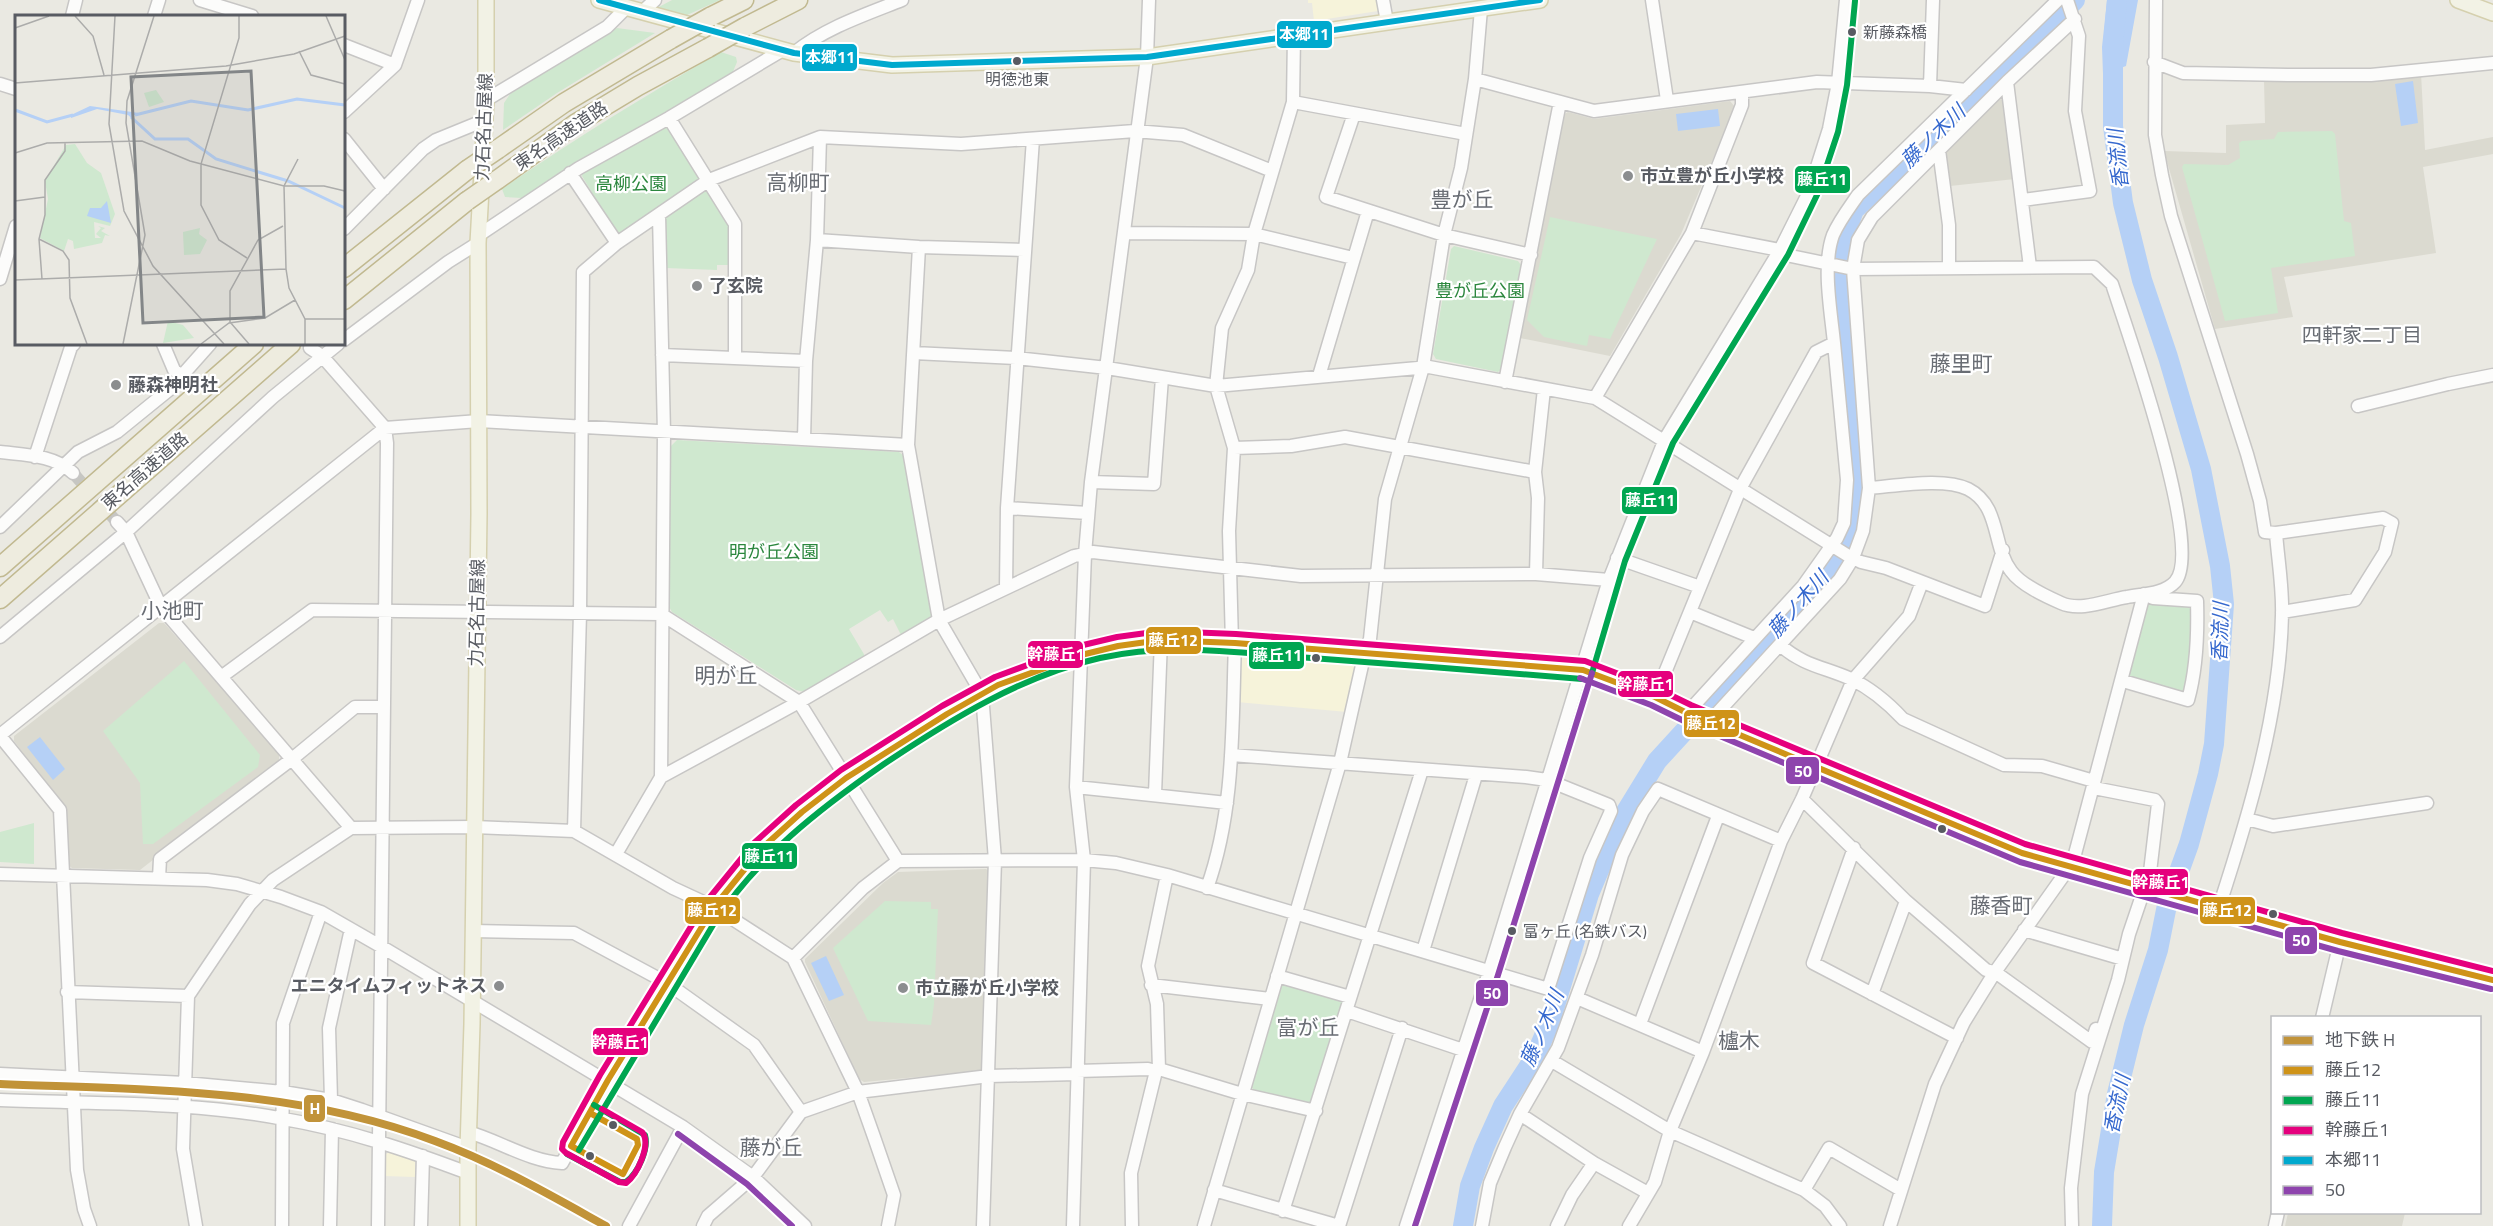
<svg xmlns="http://www.w3.org/2000/svg" width="2493" height="1226" font-family="'Titillium Web','Noto Sans JP',sans-serif">
<style>
.commercial{fill:#f6f3da}
.education{fill:#dbdad0}
.green{fill:#cfe8cf}
.water{fill:#b5d0f6}
.lines{fill:none;stroke-linecap:round;stroke-linejoin:round}
.river{stroke:#b5d0f6;stroke-width:20}
.minor-tunnel{stroke:#c6c6c2;stroke-width:12;stroke-dasharray:12 6;stroke-linecap:butt}
.minor-casing{stroke:#c7c6c5;stroke-width:15}
.major-casing{stroke:#d5d0ae;stroke-width:18}
.highway-casing{stroke:#c1b990;stroke-width:21}
.minor{stroke:#fcfcfb;stroke-width:12}
.major{stroke:#f2f2e5;stroke-width:15}
.highway{stroke:#eeecdf;stroke-width:18}
.highway-bridge-casing{stroke:#c1b990;stroke-width:21;stroke-linecap:butt}
.highway-bridge{stroke:#eeecdf;stroke-width:18}
.bus-1-casing{stroke:#fff;stroke-width:10}
.bus-2-casing{stroke:#fff;stroke-width:10}
.bus-3-casing{stroke:#fff;stroke-width:10}
.bus-4-casing{stroke:#fff;stroke-width:10}
.bus-5-casing{stroke:#fff;stroke-width:10}
.bus-1{stroke:#cf9318;stroke-width:6}
.bus-2{stroke:#00a651;stroke-width:6}
.bus-3{stroke:#e5007d;stroke-width:6}
.bus-4{stroke:#00a9ce;stroke-width:6}
.bus-5{stroke:#8e44ad;stroke-width:6}
.metro-1-casing{stroke:#fff;stroke-width:12}
.metro-1{stroke:#c19339;stroke-width:8}
.bus-dot{fill:#585b62;stroke:#fff;stroke-width:2}
.poi-dot{fill:#8b8d8f;stroke:#fff;stroke-width:2}
.labels{text-anchor:middle;stroke-width:4.5;stroke-linejoin:round;paint-order:stroke}
.bus-label{font-size:16px;fill:#585b62;stroke:#fff;text-anchor:start}
.street-label{font-size:18px;fill:#585b62;stroke:#fff}
.poi-label{font-size:18px;font-weight:bold;fill:#585b62;stroke:#fff;text-anchor:start}
.park-label{font-size:18px;fill:#2c873e;stroke:#fff}
.water-label{font-size:20px;font-style:italic;fill:#3568ce;stroke:#fff}
.neighbourhood-label{font-size:20px;fill:#696d74;stroke:#fff}
.quarter-label{font-size:21px;fill:#696d74;stroke:#fff}
.inset-river{fill:none;stroke:#b5d0f6;stroke-width:3}
.inset-road{fill:none;stroke:#acacab;stroke-width:1.5}
.view{fill:#838688;fill-opacity:0.15;stroke:#838688;stroke-width:3}
.inset-edge{fill:none;stroke:#585b62;stroke-width:3}
.line-badge{stroke:#fff;stroke-width:2}
.badge-label{font-size:16px;text-anchor:middle;font-weight:bold;fill:#fff}
</style>
<rect width="100%" height="100%" fill="#eae9e2"/>
<!-- commercial -->
<path class="commercial" d="M1308 0H1379L1380 8 1378 11 1314 21 1312 3H1308Z
M1243 656 1358 664 1347 712 1237 702 1239 660Z
M389 1152 415 1159V1177L384 1176 385 1155Z"/>
<!-- education -->
<path class="education" d="M2421 73 2425 150 2493 137V154L2423 167 2436 253 2284 277 2293 317 2215 329 2164 151 2226 153V125L2265 123 2264 80Z
M1999 99 2004 100 2015 179 1950 186 1945 152 1995 100Z
M1730 101 1735 107 1681 234 1610 356 1520 338 1561 116 1568 112 1594 119Z
M159 623H164L265 737 279 755V762L140 870 72 868 67 864 65 807 14 741V736Z
M986 869 990 872 986 1067 981 1071 864 1082 859 1079 805 962V959L883 883 898 872Z
M2288 1213V1212L2405 1213 2402 1226H2285Z"/>
<!-- green -->
<path class="green" d="M672 0H720L685 16 657 8Z
M617 28 655 33 557 93 503 130 504 103 510 94 572 53Z
M721 52 736 57 737 62 732 74 668 114 558 174 522 198 505 197 502 189C573 140 646 95 721 52Z
M664 125 670 126 700 176 699 180 622 234H617L582 176 583 170Z
M2332 131 2335 134 2344 221 2351 223 2355 256 2271 268 2278 313 2225 321 2182 167 2184 164 2228 165 2240 158 2239 143 2242 141 2274 139 2278 132Z
M702 189 709 190 731 226 730 265H717V270L666 268 665 218Z
M1550 217 1657 239 1610 339 1589 335 1587 346 1544 337 1527 320Z
M1454 246 1518 261 1521 265 1503 368 1498 372 1436 359 1433 354 1451 249Z
M677 440 899 452 904 456 934 615 931 619 901 635 893 619 888 622 880 610 849 629 865 656 804 692 796 690 672 612 668 605 670 447Z
M2151 601 2194 606 2187 691 2182 693 2131 679 2128 673 2146 605Z
M184 661 260 755 258 767 153 844H143L140 783 103 731Z
M34 823V864L0 862V832Z
M885 901 931 902V909H938L934 1004 931 1025 868 1021 833 948Z
M1287 982 1341 998 1344 1005 1314 1103 1306 1106 1255 1092 1251 1086 1279 987Z"/>
<!-- water -->
<path class="water" d="M2107 0H2138L2126 66 2103 74 2102 47Z
M2413 81 2418 123 2401 126 2395 84Z
M1718 109 1720 126 1678 131 1676 114Z
M40 737 65 769 53 780 27 747Z
M826 956 844 995 829 1001 811 963Z"/>
<g class="lines">
<!-- river -->
<path class="river" d="M1463 1226 1470 1186 1484 1148 1503 1106 1535 1057 1550 1022 1589 894 1619 823 1657 761 1819 584 1841 552 1852 521 1854 490 1840 320 1839 270 1844 237 1854 210 2075 0
M2102 1226 2104 1172 2117 1094 2134 1025 2158 950 2167 905 2189 844 2208 774 2214 744 2224 604 2220 566 2201 469 2168 357 2142 280 2123 203 2113 126V46L2117 0"/>
<!-- minor-tunnel -->
<path class="minor-tunnel" d="M73 473 117 522"/>
<!-- minor casing -->
<g class="minor-casing">
<path id="minor" d="M200 0 252 16
M1383 0 1387 22
M1652 0 1667 100
M2156 0 2155 135 2162 175 2171 216 2247 454 2260 501 2265 532 2276 533C2278 560 2283 588 2282 615 2280 712 2249 815 2219 907
M642 12 655 0
M72 16 76 0
M154 16 159 0
M344 45 395 65
M794 53C825 28 864 15 902 0
M2154 62 2183 73 2292 75H2371L2493 63
M1475 79 1594 111 1817 82 1930 86 1966 90
M2007 82 2030 267
M0 84 16 89
M1930 86 1933 0
M486 100 607 27 626 8
M1293 102 1466 134
M344 112 395 65 418 0
M1354 114 1326 197 1444 235 1531 255
M669 118 735 224V357
M344 139 384 189
M1939 150 1949 225V268
M570 173 617 243
M2023 200 2090 191 2075 111 2079 36 2067 0
M344 229 423 149 436 140 485 120
M1125 233 1254 234 1353 258
M1692 233 1780 250 1786 255 1853 269 2094 267 2112 284C2127 330 2205 549 2175 582 2164 594 2142 594 2127 597 2107 600 2081 612 2061 603 2045 596 2021 585 2011 571 1992 546 2001 506 1968 489 1944 477 1896 486 1869 488
M479 235 579 168 669 118 781 51
M817 240 919 247 1024 250
M919 247 908 445 939 620 982 694 995 860 983 1226
M0 279 16 226
M344 340 448 262 478 243
M163 344 174 370 182 376
M310 348 322 356 385 428 387 443 378 1226
M914 353 1016 358 1107 368 1216 386 1429 367 1595 398 1847 555 1861 562 1886 568 1985 606 2003 550
M662 355 806 361
M1319 376 1368 211
M1505 382 1560 102
M1595 398 1692 233 1742 105V92
M2358 406 2448 384 2493 375
M804 439 806 361 817 240 820 137
M1234 448 1291 446 1345 437 1535 472
M0 452C25 455 55 455 73 473
M35 457 71 347 74 344
M1091 482 1154 484 1162 378
M1007 508 1088 513
M117 522 126 532 161 607 351 828
M0 527 78 452 117 432 170 389 210 344
M2276 533 2383 518 2392 523 2385 552 2355 600 2282 612
M1617 558 1700 587
M1536 574 1538 498 1535 472 1544 389
M1006 588 1007 508 1033 139
M1690 612 1754 638
M0 637 126 532 273 397 338 344
M1232 643 1229 531 1234 448 1216 386 1222 328 1248 270 1254 234 1293 102 1294 35
M1780 645C1804 666 1824 667 1851 679 1870 688 1889 704 1903 719L2004 765 2042 766 2094 781
M221 677 312 610 661 614 799 702 898 861
M2123 681 2188 700C2197 668 2198 634 2197 601L2153 598 2148 596
M1655 697 1741 487 1816 352 1834 343C1831 312 1822 265 1833 235 1839 221 1849 208 1858 195L2058 0
M1687 713 1803 586 1837 538 1844 523 1847 480 1834 343
M1709 722 1840 579 1853 558 1863 531 1869 488 1853 269 1858 240 1872 217 2007 82 2075 19
M0 735 385 428 479 421 908 445
M0 736 60 810 77 1170 84 1209 90 1226
M661 777 799 702 939 620 1074 556 1093 552 1301 576 1536 574 1609 580
M1076 787 1227 803
M1155 794 1161 640
M1802 799 1906 901 1986 970 1995 972 2092 1042 2096 1029
M2247 819 2273 826 2427 803
M574 831 580 613 583 272 617 243 709 180 820 137 961 144 1135 131 1183 135 1272 171
M1854 848 1813 963 1957 1038
M616 854 661 777 664 433 659 215
M0 874 207 880 237 884 281 897 321 912 382 947 683 1127 753 1177 805 1226
M159 878 160 859 292 759 355 707H383
M1207 888C1235 810 1232 725 1235 643
M2024 930 2123 959
M473 931 574 933 667 983 754 1045 801 1112
M1423 951 1476 775
M793 958 863 888 898 861 1084 860 1116 863 1167 875 1545 988 1549 986 1590 858 1611 811 1609 805 1547 780 1526 777 1231 755
M1277 976 1350 997
M1151 985 1270 999
M67 992 188 996
M1872 994 1906 901
M1577 998 1703 1052
M1347 1011 1463 1050
M2322 1018 2340 942
M1640 1024 1718 816
M1552 1061 1670 1131 1804 1190 1825 1206 1840 1226
M1159 1069 1242 1094 1316 1111
M1077 1071 1148 1069 1156 1071
M0 1074 185 1083 283 1092 331 1100 362 1110 468 1148
M0 1100C94 1104 191 1101 284 1119 348 1130 407 1150 468 1173
M331 1100 329 1028 351 929
M1520 1114 1594 1163 1648 1193
M468 1132C500 1141 528 1161 562 1163L608 1080 714 907 761 849 802 812 846 778 947 714 998 685 1024 675 1081 655 1118 646 1161 640 1235 643 1583 670 1655 697 1687 713 2022 853 2340 942 2493 980
M1214 1190 1339 1226
M1804 1190 1829 1148 1901 1190
M1283 1211 1422 770
M196 1226 183 1149 188 996 250 904 273 880 351 828 474 827 574 831 673 888 714 907 793 958 858 1092 874 1137 894 1195 888 1226
M282 1226 283 1023 321 912
M330 1226 332 1129
M421 1226 423 1156
M629 1226 683 1127
M703 1226 708 1216 753 1177 801 1112 858 1092 989 1076 1077 1074
M1073 1226 1084 860 1076 787 1085 554 1091 482 1147 57 1149 0
M1132 1226 1131 1173 1156 1071 1159 1069 1157 1004 1148 966 1167 875
M1204 1226 1340 763 1365 652 1370 639 1385 499 1423 367 1444 235 1461 168 1475 79 1481 9
M1339 1226 1402 1028
M1406 1226 1489 972 1609 580 1665 439 1780 250 1809 192 1829 129 1838 83 1846 0
M1482 1226 1490 1183 1505 1147 1520 1114 1558 1048 1592 955 1622 855 1643 811 1658 789 1781 841
M1557 1226 1572 1195 1594 1163
M1629 1226 1655 1182 1670 1131 1703 1052 1781 841 1802 799 1853 680 1909 616 1922 582
M1890 1226 1935 1084 1964 1022 1995 972 2071 865 2075 854 2144 594
M2072 1226 2071 1188 2082 1094 2118 980 2129 934 2150 872 2158 804 2155 800 2094 788
M2275 1226 2278 1212"/>
</g>
<!-- major casing -->
<g class="major-casing">
<path id="major" d="M599 0 794 53 892 65 1147 57 1540 0
M2458 0 2493 13
M468 1226V1148L472 1024 479 514 478 243 486 100V0"/>
</g>
<!-- highway casing -->
<g class="highway-casing">
<path id="highway" d="M710 17 744 0
M745 27 798 0
M498 149 564 103 671 39
M497 180 575 124 638 86 708 48
M344 268 467 170
M344 300 467 201
M0 567 254 344
M0 599 291 344"/>
</g>
<!-- minor -->
<use href="#minor" class="minor"/>
<!-- major -->
<use href="#major" class="major"/>
<!-- highway -->
<use href="#highway" class="highway"/>
<!-- highway-bridge casing -->
<g class="highway-bridge-casing">
<path id="highway-bridge" d="M671 39 710 17
M708 48 745 27
M467 170 498 149
M467 201 497 180"/>
</g>
<!-- highway-bridge -->
<use href="#highway-bridge" class="highway-bridge"/>
<!-- bus-1 casing -->
<g class="bus-1-casing">
<path id="bus-1" d="M571 1146 608 1080 714 907 761 849 802 812 846 778 947 714 998 685 1081 655 1118 646 1161 640 1235 643 1583 670 1655 697 1687 713 2022 853 2340 942 2493 980
M571 1146 623 1174 638 1145 637 1139 590 1113"/>
</g>
<!-- bus-2 casing -->
<g class="bus-2-casing">
<path id="bus-2" d="M1592 673 1625 561 1673 443 1788 255 1817 195 1838 132 1847 85 1855 1
M579 1150 713 925C756 858 819 809 884 764 950 720 1023 675 1100 658 1166 643 1231 652 1298 657 1393 664 1487 671 1582 679
M567 1154 620 1182H626C638 1173 649 1149 645 1135L594 1105"/>
</g>
<!-- bus-3 casing -->
<g class="bus-3-casing">
<path id="bus-3" d="M602 1109 642 1132C652 1144 637 1175 626 1183L619 1182 566 1153 562 1149 563 1142 600 1075 706 902 754 843 796 805 841 770 942 706 995 677 1079 646 1117 637 1161 631 1236 634 1585 661 1658 689 1691 705 2025 844 2342 933 2493 971"/>
</g>
<!-- bus-4 casing -->
<g class="bus-4-casing">
<path id="bus-4" d="M599 0 794 53 892 65 1147 57 1540 0"/>
</g>
<!-- bus-5 casing -->
<g class="bus-5-casing">
<path id="bus-5" d="M1580 678 1651 705 1684 721 2020 862 2338 951 2491 989
M678 1134 747 1184 792 1226
M1415 1226 1498 975 1592 673"/>
</g>
<!-- bus-1 -->
<use href="#bus-1" class="bus-1"/>
<!-- bus-2 -->
<use href="#bus-2" class="bus-2"/>
<!-- bus-3 -->
<use href="#bus-3" class="bus-3"/>
<!-- bus-4 -->
<use href="#bus-4" class="bus-4"/>
<!-- bus-5 -->
<use href="#bus-5" class="bus-5"/>
<!-- metro-1 casing -->
<g class="metro-1-casing">
<path id="metro-1" d="M0 1084C148 1090 295 1088 435 1141 495 1163 550 1195 606 1226"/>
</g>
<!-- metro-1 -->
<use href="#metro-1" class="metro-1"/>
</g>
<!-- markers -->
<g class="bus-dot">
<circle cx="1852" cy="32" r="5"/>
<circle cx="1017" cy="61" r="5"/>
<circle cx="1316" cy="658" r="5"/>
<circle cx="1942" cy="829" r="5"/>
<circle cx="2273" cy="914" r="5"/>
<circle cx="1512" cy="931" r="5"/>
<circle cx="613" cy="1125" r="5"/>
<circle cx="590" cy="1156" r="5"/>
</g>
<g class="poi-dot">
<circle cx="1628" cy="176" r="6"/>
<circle cx="697" cy="286" r="6"/>
<circle cx="116" cy="385" r="6"/>
<circle cx="499" cy="986" r="6"/>
<circle cx="903" cy="988" r="6"/>
</g>
<g class="labels">
<!-- bus labels -->
<g class="bus-label">
<text x="1863" y="38">新藤森橋</text>
<text x="1017" y="85" text-anchor="middle">明徳池東</text>
<text x="1523" y="937">富ヶ丘 (名鉄バス)</text>
</g>
<!-- street labels -->
<g class="street-label">
<text transform="translate(484 127) rotate(-88)" y="6">力石名古屋線</text>
<text transform="translate(561 136) rotate(-34)" y="6">東名高速道路</text>
<text transform="translate(145 471) rotate(-41)" y="6">東名高速道路</text>
<text transform="translate(477 613) rotate(-89)" y="6">力石名古屋線</text>
</g>
<!-- poi labels -->
<g class="poi-label">
<text x="1640" y="182">市立豊が丘小学校</text>
<text x="709" y="292">了玄院</text>
<text x="128" y="391">藤森神明社</text>
<text x="487" y="992" text-anchor="end">エニタイムフィットネス</text>
<text x="915" y="994">市立藤が丘小学校</text>
</g>
<!-- park labels -->
<g class="park-label">
<text x="631" y="190">高柳公園</text>
<text x="1480" y="297">豊が丘公園</text>
<text x="774" y="558">明が丘公園</text>
</g>
<!-- water labels -->
<g class="water-label">
<text transform="translate(1933 136) rotate(-44)" y="7">藤ノ木川</text>
<text transform="translate(2118 159) rotate(-96)" y="7">香流川</text>
<text transform="translate(1798 604) rotate(-49)" y="7">藤ノ木川</text>
<text transform="translate(2220 632) rotate(-88)" y="7">香流川</text>
<text transform="translate(1542 1028) rotate(-67)" y="7">藤ノ木川</text>
<text transform="translate(2117 1104) rotate(-78)" y="7">香流川</text>
</g>
<!-- neighbourhood labels -->
<g class="neighbourhood-label">
<text x="2362" y="342">四軒家二丁目</text>
</g>
<!-- quarter labels -->
<g class="quarter-label">
<text x="798" y="190">高柳町</text>
<text x="1462" y="207">豊が丘</text>
<text x="1961" y="371">藤里町</text>
<text x="172" y="618">小池町</text>
<text x="726" y="683">明が丘</text>
<text x="2001" y="913">藤香町</text>
<text x="1308" y="1035">富が丘</text>
<text x="1739" y="1048">櫨木</text>
<text x="771" y="1155">藤が丘</text>
</g>
</g>
<!-- overview -->
<g transform="translate(15 15)">
<rect width="330" height="330" fill="#eae9e2"/>
<path d="M141 75 149 87 134 92 129 78ZM60 129 72 148 86 158 100 199 95 211 79 207 80 223H86L81 219 86 213 83 211 90 213 86 216 95 221 90 220 87 228 59 234 58 226 53 224 49 236 25 223 33 184 30 166 51 130ZM185 213 184 219 192 225 185 239 169 240 168 217ZM153 306 168 310 179 323 148 328Z" fill="#cfe8cf"/>
<path d="M75 91 124 98 125 100H117L120 106 113 100 82 94 56 103V100ZM92 186 96 208 72 201 75 193H86Z" fill="#b5d0f6"/>
<path class="inset-river" d="M0 95 32 107 58 100M120 100 176 86 233 95 282 84 330 90M116 102 140 124H173L201 144 273 166 330 193"/>
<path class="inset-road" d="M60 1 78 21 89 60M100 1 94 109 109 196 138 251 209 329M224 1V23L186 149V190L204 225 232 243M311 1 330 45M0 13 34 1M284 36 296 60 330 69M0 68 211 51 279 39 330 21M0 138 32 128 127 126 175 146 269 171H309L330 176M0 186 30 182M24 224 48 236 54 245 55 283 72 329M271 254 269 171 283 144M27 264 24 224 30 200V165L50 136V127M0 265 271 254 274 273 290 304H330M290 304V329M108 329 130 220 111 108 112 86 139 1M186 329 214 308 250 303 280 285M234 329 215 307V276L243 225 268 211"/>
<path class="view" d="M236 56 249 302 128 308 116 62Z"/>
<rect width="330" height="330" class="inset-edge"/>
</g>
<g class="line-badge">
<rect x="1276" y="20" width="57" height="29" rx="6" fill="#00a9ce"/>
<rect x="801" y="43" width="57" height="29" rx="6" fill="#00a9ce"/>
<rect x="1794" y="165" width="57" height="29" rx="6" fill="#00a651"/>
<rect x="1621" y="486" width="57" height="29" rx="6" fill="#00a651"/>
<rect x="1145" y="626" width="57" height="29" rx="6" fill="#cf9318"/>
<rect x="1027" y="640" width="57" height="29" rx="6" fill="#e5007d"/>
<rect x="1248" y="641" width="57" height="29" rx="6" fill="#00a651"/>
<rect x="1617" y="670" width="57" height="28" rx="6" fill="#e5007d"/>
<rect x="1683" y="709" width="57" height="29" rx="6" fill="#cf9318"/>
<rect x="1785" y="756" width="35" height="29" rx="6" fill="#8e44ad"/>
<rect x="741" y="842" width="57" height="28" rx="6" fill="#00a651"/>
<rect x="2132" y="868" width="57" height="28" rx="6" fill="#e5007d"/>
<rect x="684" y="896" width="57" height="29" rx="6" fill="#cf9318"/>
<rect x="2199" y="896" width="57" height="29" rx="6" fill="#cf9318"/>
<rect x="2284" y="926" width="34" height="29" rx="6" fill="#8e44ad"/>
<rect x="1475" y="979" width="34" height="28" rx="6" fill="#8e44ad"/>
<rect x="592" y="1027" width="57" height="29" rx="6" fill="#e5007d"/>
<rect x="303" y="1094" width="23" height="29" rx="6" fill="#c19339"/>
</g>
<g class="badge-label">
<text x="1304" y="40">本郷11</text>
<text x="830" y="63">本郷11</text>
<text x="1822" y="185">藤丘11</text>
<text x="1650" y="506">藤丘11</text>
<text x="1173" y="646">藤丘12</text>
<text x="1056" y="660">幹藤丘1</text>
<text x="1277" y="661">藤丘11</text>
<text x="1645" y="690">幹藤丘1</text>
<text x="1711" y="729">藤丘12</text>
<text x="1803" y="777">50</text>
<text x="769" y="862">藤丘11</text>
<text x="2161" y="888">幹藤丘1</text>
<text x="712" y="916">藤丘12</text>
<text x="2227" y="916">藤丘12</text>
<text x="2301" y="946">50</text>
<text x="1492" y="999">50</text>
<text x="620" y="1048">幹藤丘1</text>
<text x="315" y="1114">H</text>
</g>
<!-- legend -->
<rect x="2271" y="1016" width="210" height="198" fill="#ffffff" stroke="#bcbdc0" stroke-width="1.5"/>
<rect x="2283" y="1036" width="30" height="9" fill="#c19339" stroke="#bcbdc0" stroke-width="1.5"/>
<text x="2325" y="1046" font-size="18" fill="#585b62">地下鉄 H</text>
<rect x="2283" y="1066" width="30" height="9" fill="#cf9318" stroke="#bcbdc0" stroke-width="1.5"/>
<text x="2325" y="1076" font-size="18" fill="#585b62">藤丘12</text>
<rect x="2283" y="1096" width="30" height="9" fill="#00a651" stroke="#bcbdc0" stroke-width="1.5"/>
<text x="2325" y="1106" font-size="18" fill="#585b62">藤丘11</text>
<rect x="2283" y="1126" width="30" height="9" fill="#e5007d" stroke="#bcbdc0" stroke-width="1.5"/>
<text x="2325" y="1136" font-size="18" fill="#585b62">幹藤丘1</text>
<rect x="2283" y="1156" width="30" height="9" fill="#00a9ce" stroke="#bcbdc0" stroke-width="1.5"/>
<text x="2325" y="1166" font-size="18" fill="#585b62">本郷11</text>
<rect x="2283" y="1186" width="30" height="9" fill="#8e44ad" stroke="#bcbdc0" stroke-width="1.5"/>
<text x="2325" y="1196" font-size="18" fill="#585b62">50</text>
</svg>
